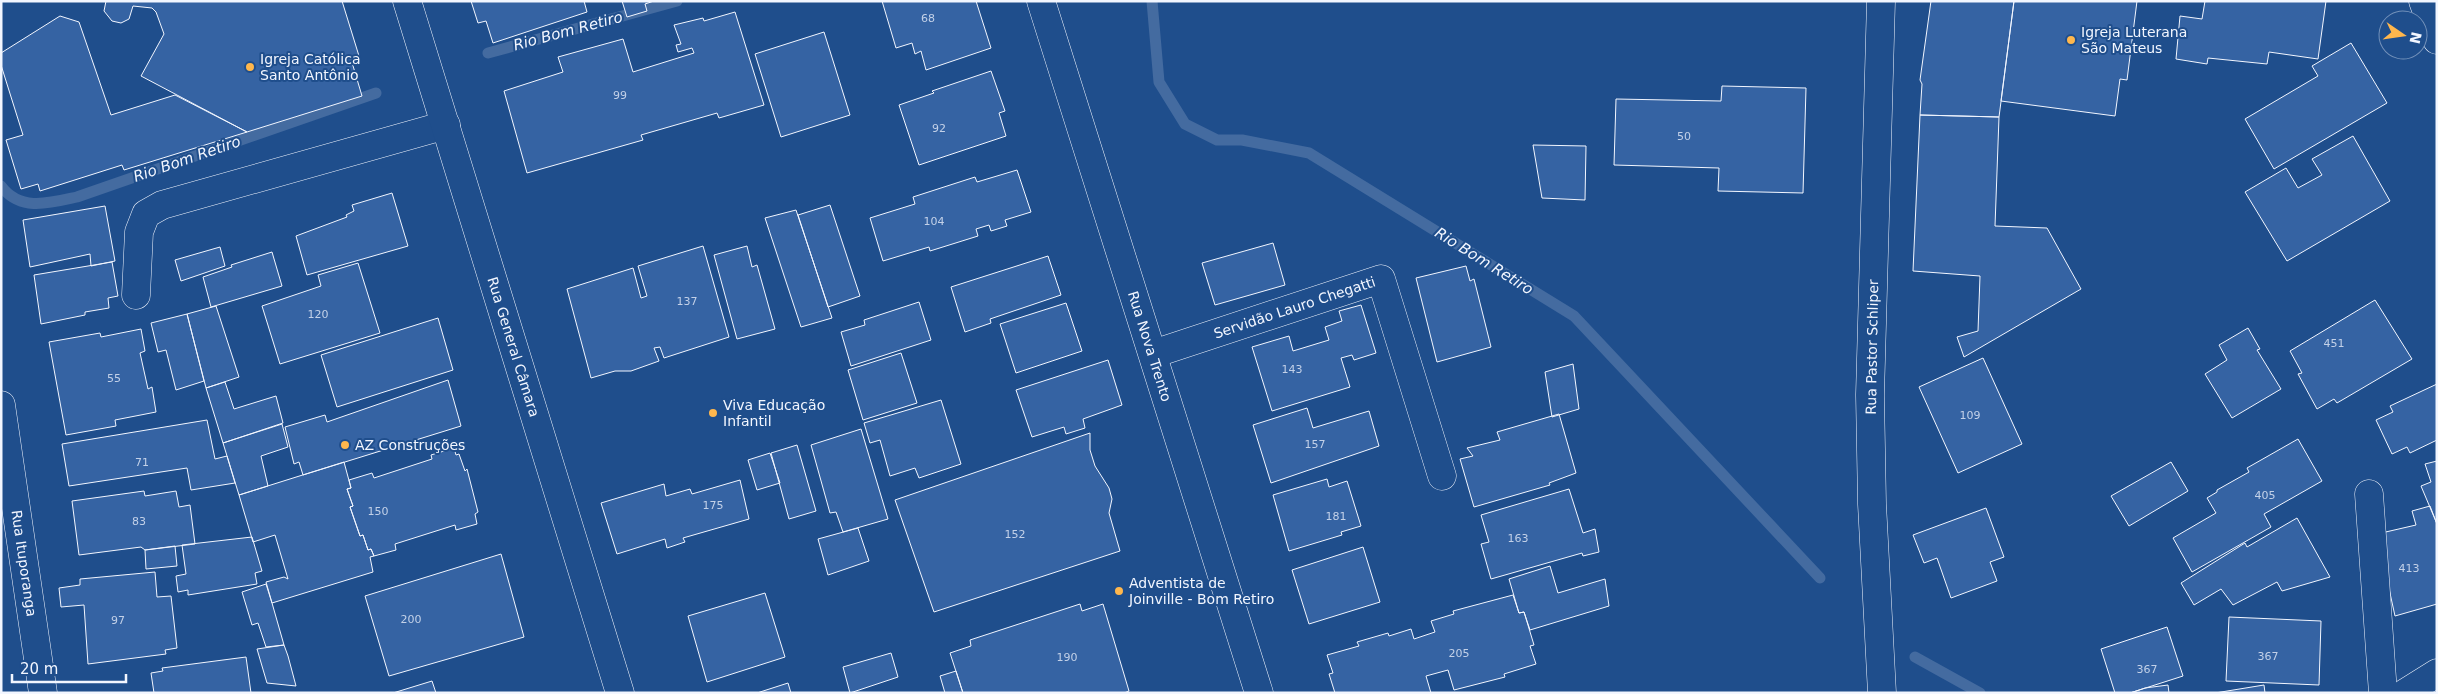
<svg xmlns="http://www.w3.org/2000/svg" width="2438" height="694" font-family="'DejaVu Sans',sans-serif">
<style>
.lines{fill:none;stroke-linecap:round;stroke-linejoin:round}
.stream{stroke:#446ba0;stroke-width:11}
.building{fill:#3563a3;stroke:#f2f6ff}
.minor-casing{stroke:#f2f6ff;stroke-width:29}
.major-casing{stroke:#f2f6ff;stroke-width:29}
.minor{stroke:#1f4e8c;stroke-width:28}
.major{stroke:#1f4e8c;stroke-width:28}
.poi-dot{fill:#ffb74d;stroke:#1f4e8c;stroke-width:2}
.labels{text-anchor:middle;stroke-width:4;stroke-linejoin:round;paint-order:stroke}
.number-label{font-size:11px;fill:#c3d1e8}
.poi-label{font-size:14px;fill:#f2f6ff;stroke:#1f4e8c;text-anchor:start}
.street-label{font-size:14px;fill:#f2f6ff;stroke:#1f4e8c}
.water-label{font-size:15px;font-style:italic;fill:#f2f6ff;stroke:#1f4e8c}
</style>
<rect width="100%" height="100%" fill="#1f4e8c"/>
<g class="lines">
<!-- stream -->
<path class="stream" d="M1152 1 1159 82 1185 124 1217 140H1242L1309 153 1574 316 1820 578
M488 53 677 1
M1 186C20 212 50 203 77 197L376 93
M1915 657 1980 693"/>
</g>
<!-- building -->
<path class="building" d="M342 1 359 56 351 59 362 96 247 132 141 76 164 34 156 12 152 8 133 6 129 19 121 23 112 21 104 11 106 1Z
M471 1H584L587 12 493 43 486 21 478 23Z
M622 1H654L645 4 647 11 627 17Z
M882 1H976L991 48 926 70 921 51 915 54 912 43 896 48Z
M1931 1H2014L1999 117 1920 115 1922 84 1920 80Z
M2014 1H2137L2127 80 2120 79 2115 116 2001 101Z
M2205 1H2326L2318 59 2269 52 2267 64 2208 58 2207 64 2176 59 2180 16 2202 19Z
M735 12 764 105 719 118 717 113 641 135 643 140 527 173 504 91 563 72 558 57 623 39 633 72 694 53 692 48 678 52 676 45 681 44 674 25 703 18 704 21Z
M60 16 79 22 111 115 175 95 247 132 124 170 122 165 40 191 38 184 21 189 6 140 23 135 1 65V53Z
M824 32 850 115 781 137 755 54Z
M2351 43 2387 103 2274 169 2245 119 2318 76 2312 66Z
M991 71 1005 111 999 113 1006 136 919 165 899 105 934 93 932 91Z
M1722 86 1806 88 1803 193 1718 191 1719 168 1614 165 1616 99 1721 101Z
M1920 115 1999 117 1995 226 2047 228 2081 289 1964 357 1957 337 1978 331 1980 276 1913 271Z
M2353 136 2390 201 2287 261 2245 192 2286 168 2298 188 2322 175 2312 159Z
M1533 145 1586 146 1585 200 1542 198Z
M1017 170 1031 212 1005 220 1007 226 991 231 989 225 976 229 978 236 930 251 929 247 883 261 870 218 915 204 913 197 975 177 977 182Z
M392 193 408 246 307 275 296 236 347 217 346 215 354 211 352 205Z
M830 205 860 296 828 307 798 215Z
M105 206 115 261 91 266 90 254 30 267 23 220Z
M796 210 832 318 801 327 765 218Z
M1273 243 1285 285 1215 305 1202 263Z
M703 246 729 337 664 358 660 347 654 348 659 361 631 371H615L591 378 567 289 633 268 641 298 647 296 638 266Z
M747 246 752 267 757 265 775 329 737 339 714 255Z
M220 247 225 266 181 281 175 260Z
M272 252 282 286 211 307 203 277 232 267 231 265Z
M1048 256 1061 295 990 319 991 323 965 332 951 287Z
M112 262 118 296 108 298 109 308 85 312V315L41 324 34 275Z
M358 263 380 333 280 364 262 306 321 286 318 275Z
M1466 266 1470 281 1474 279 1491 347 1437 362 1416 278Z
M2375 300 2412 359 2337 403 2334 399 2317 409 2298 374 2302 373 2290 351Z
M919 302 931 340 851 366 841 332 865 325 864 320Z
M1066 303 1082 351 1016 373 1000 324Z
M1361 305 1376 353 1354 360 1352 355 1341 358 1350 387 1272 411 1252 347 1289 336 1293 351 1329 340 1325 327 1342 321 1339 311Z
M216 306 239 377 206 388 187 314Z
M187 314 204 381 176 390 166 350 158 352 151 323Z
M438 318 453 370 337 407 321 355Z
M2248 328 2260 349 2257 350 2281 389 2232 418 2205 374 2227 360 2219 345Z
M141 329 145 351 140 353 148 389 152 387 156 412 115 420 116 426 66 435 49 342 100 333 101 337Z
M901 353 917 403 863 420 848 370Z
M1983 358 2022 444 1958 473 1919 387Z
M1108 360 1122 405 1083 419 1085 428 1066 434 1064 427 1032 437 1016 390Z
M1573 364 1579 409 1552 417 1545 372Z
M448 380 461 426 303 475 299 462 294 464 285 427 325 415 327 422Z
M225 382 234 409 276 396 283 423 223 443 206 388Z
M2437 384V440L2410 453 2407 447 2392 454 2376 420 2393 412 2390 406Z
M941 400 961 464 919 478 915 468 890 476 880 440 870 443 864 423Z
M1307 408 1313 428 1369 411 1379 446 1271 483 1253 425Z
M1559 414 1576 473 1549 483 1550 485 1474 507 1460 459 1473 456 1467 448 1500 440 1497 432Z
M207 420 215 459 227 456 235 483 191 490 187 468 69 486 62 444Z
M282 424 288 447 261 456 268 486 239 495 223 443Z
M861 429 888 519 843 532 836 512 830 513 811 445Z
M1090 433V450L1095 466 1109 488 1112 499 1109 513 1120 551 934 612 895 500Z
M2298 439 2322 481 2264 514 2271 527 2192 572 2173 538 2216 513 2207 498 2217 492V490L2249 472 2247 468Z
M797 445 816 511 789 519 771 453Z
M454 448 456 455 459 454 465 471 467 469 478 512 475 514 477 524 456 530 455 525 395 544 396 550 374 556 371 549 368 550 363 535 360 536 350 507 353 506 347 489 351 488 349 480 372 473 374 478 432 459 431 455Z
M770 453 780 483 757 490 748 460Z
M2437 461V524L2421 486 2431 482 2425 464Z
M344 462 351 488 347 489 353 506 350 507 360 536 363 535 368 550 371 549 374 556 370 557 373 572 272 603 266 582 284 577 288 579 275 535 253 542 239 495Z
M2171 462 2188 491 2129 526 2111 496Z
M1327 479 1329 487 1347 481 1361 526 1341 532 1342 535 1289 551 1273 495Z
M740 480 749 519 683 538 685 542 667 548 665 539 617 554 601 503 664 484 666 496 690 489 692 494Z
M1569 489 1583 533 1595 529 1599 552 1583 556 1582 553 1491 579 1481 544 1489 542 1481 515Z
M144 491 145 496 176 491 179 507 190 505 195 544 145 550 141 547 79 555 72 501Z
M2430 506 2437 524V604L2395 616 2377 534 2416 525 2412 511Z
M1986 508 2004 557 1990 562 1997 581 1951 598 1937 558 1924 563 1913 535Z
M2297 518 2330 577 2282 591 2277 582 2233 605 2221 589 2194 605 2181 583 2245 543 2247 547Z
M858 528 869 561 828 575 818 539Z
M252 537 262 571 255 573 257 584 188 595V590L178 592 176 576 186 574 182 545Z
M175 546 177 566 146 569 145 550Z
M1363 547 1380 602 1309 624 1292 570Z
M501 554 524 637 389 676 365 596Z
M1550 566 1558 593 1605 579 1609 606 1530 630 1524 612 1519 613 1509 579Z
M155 572 157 597 171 596 177 648 165 650 166 654 88 664 84 605 61 607 59 588 80 585V579Z
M266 584 272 603 284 645 266 647 258 623 252 625 242 592Z
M765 593 785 657 707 682 688 616Z
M1513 595 1519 613 1524 612 1534 645 1530 646 1536 664 1504 674 1505 677 1454 690 1448 670 1426 676 1431 693H1335L1329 674 1333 673 1327 655 1359 646 1357 642 1388 633 1389 636 1411 629 1414 639 1435 632 1431 621 1454 614 1453 611Z
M1080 604 1082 611 1103 604 1129 691 1124 693H963L950 653 971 646 970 640Z
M2229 617 2321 621 2319 685 2226 681Z
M2167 627 2183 676 2130 693H2115L2101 649Z
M284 645 288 656 296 686 267 683 257 649Z
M891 653 898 677 850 693 843 667Z
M246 657 251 693H154L151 673 163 671 162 668Z
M956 671 963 693H945L940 676Z
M432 681 436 693H393Z
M788 683 791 693H757Z
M2168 685 2169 693H2130L2145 688Z
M2264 685 2265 693H2215Z"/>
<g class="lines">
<!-- minor casing -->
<g class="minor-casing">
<g id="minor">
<path id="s1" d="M1041 1 1259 693"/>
<path d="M1881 1 1870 395 1872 504 1882 693"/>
<path d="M2423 1 2437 40"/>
<path d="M136 295 139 232 146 214 162 205 446 125"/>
<path id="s2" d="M1153 354 1381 279 1442 476"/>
<path id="s3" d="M1 405 43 693"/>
<path d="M2369 494 2383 693"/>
<path d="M2405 693 2437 673"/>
</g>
</g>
<!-- major casing -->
<g class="major-casing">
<g id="major">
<path id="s4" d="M407 1 620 693"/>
</g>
</g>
<!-- minor -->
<use href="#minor" class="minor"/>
<!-- major -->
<use href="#major" class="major"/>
</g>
<!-- markers -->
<g class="poi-dot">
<circle cx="2071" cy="40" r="5"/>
<circle cx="250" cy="67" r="5"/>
<circle cx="713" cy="413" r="5"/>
<circle cx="345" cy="445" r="5"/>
<circle cx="1119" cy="591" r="5"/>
</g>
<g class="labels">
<!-- number labels -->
<g class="number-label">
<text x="928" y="22">68</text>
<text x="620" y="99">99</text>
<text x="939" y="132">92</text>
<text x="1684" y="140">50</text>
<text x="934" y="225">104</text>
<text x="687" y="305">137</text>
<text x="318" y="318">120</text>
<text x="2334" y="347">451</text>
<text x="1292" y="373">143</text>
<text x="114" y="382">55</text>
<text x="1970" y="419">109</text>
<text x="1315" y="448">157</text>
<text x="142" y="466">71</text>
<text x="2265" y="499">405</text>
<text x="713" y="509">175</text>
<text x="378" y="515">150</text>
<text x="1336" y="520">181</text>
<text x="139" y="525">83</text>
<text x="1015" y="538">152</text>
<text x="1518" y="542">163</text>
<text x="2409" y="572">413</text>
<text x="411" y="623">200</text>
<text x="118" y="624">97</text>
<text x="1459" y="657">205</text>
<text x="2268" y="660">367</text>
<text x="1067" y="661">190</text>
<text x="2147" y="673">367</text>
</g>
<!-- poi labels -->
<g class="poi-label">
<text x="2081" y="37">Igreja Luterana<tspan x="2081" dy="16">São Mateus</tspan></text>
<text x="260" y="64">Igreja Católica<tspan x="260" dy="16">Santo Antônio</tspan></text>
<text x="723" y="410">Viva Educação<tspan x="723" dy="16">Infantil</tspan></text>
<text x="355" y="450">AZ Construções</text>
<text x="1129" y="588">Adventista de<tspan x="1129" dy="16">Joinville - Bom Retiro</tspan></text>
</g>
<!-- street labels -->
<g class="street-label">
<text dy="5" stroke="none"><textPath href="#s2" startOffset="149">Servidão Lauro Chegatti</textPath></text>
<text dy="5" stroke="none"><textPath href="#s4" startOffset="362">Rua General Câmara</textPath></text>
<text dy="5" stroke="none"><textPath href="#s1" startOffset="362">Rua Nova Trento</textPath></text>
<text transform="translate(1872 347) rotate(-89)" y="5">Rua Pastor Schliper</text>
<text dy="5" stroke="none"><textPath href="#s3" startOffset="160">Rua Ituporanga</textPath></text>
</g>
<!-- water labels -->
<g class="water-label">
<text transform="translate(568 31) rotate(-15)" y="5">Rio Bom Retiro</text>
<text transform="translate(187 159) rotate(-19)" y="5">Rio Bom Retiro</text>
<text transform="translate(1484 261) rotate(32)" y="5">Rio Bom Retiro</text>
</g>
</g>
<!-- border -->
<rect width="2438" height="694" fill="none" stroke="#f2f6ff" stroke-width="5"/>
<!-- north arrow -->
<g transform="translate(2403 35) rotate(103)"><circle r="24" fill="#1f4e8c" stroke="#7391ba"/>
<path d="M0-4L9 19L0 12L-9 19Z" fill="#ffb74d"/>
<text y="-8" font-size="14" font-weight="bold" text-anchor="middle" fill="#f2f6ff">N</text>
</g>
<!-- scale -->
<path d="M12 674v8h114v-8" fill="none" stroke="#f2f6ff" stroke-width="2.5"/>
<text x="20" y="674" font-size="15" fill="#f2f6ff" stroke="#1f4e8c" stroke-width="4" paint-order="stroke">20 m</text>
</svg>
